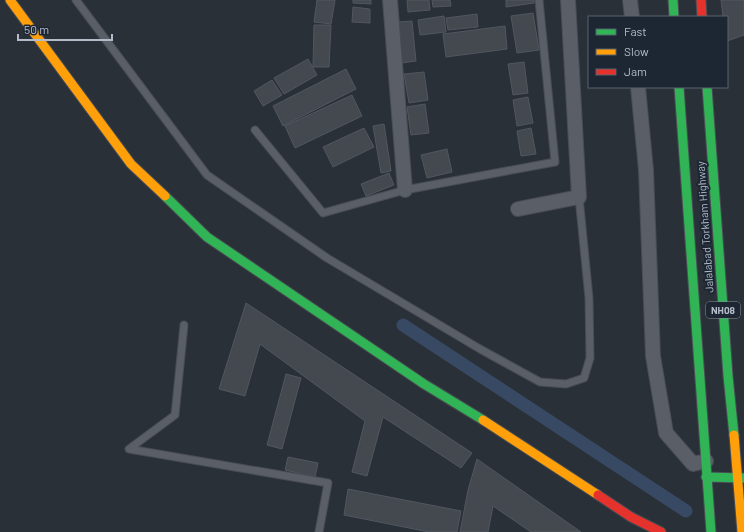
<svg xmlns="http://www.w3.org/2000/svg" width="744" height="532" font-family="Barlow,sans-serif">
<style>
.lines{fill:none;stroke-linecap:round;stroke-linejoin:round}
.canal{stroke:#384963;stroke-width:13}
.building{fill:#444950;stroke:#52575f}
.lane-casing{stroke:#484c53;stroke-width:9}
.street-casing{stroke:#484c53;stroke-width:16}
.fast-casing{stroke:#484c53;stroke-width:11}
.slow-casing{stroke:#484c53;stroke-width:11}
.jam-casing{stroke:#484c53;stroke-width:11}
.lane{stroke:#5a5e66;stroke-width:7}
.street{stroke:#5a5e66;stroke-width:14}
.fast{stroke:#30b455;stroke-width:9}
.slow{stroke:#ff9f0a;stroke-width:9}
.jam{stroke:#e5322d;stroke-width:9}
.labels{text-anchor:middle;stroke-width:4;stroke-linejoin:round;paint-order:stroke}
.shield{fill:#1d2633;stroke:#878f9c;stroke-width:1}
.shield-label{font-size:10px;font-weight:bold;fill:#b4bcc9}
.street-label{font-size:11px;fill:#b4bcc9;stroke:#1d2633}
</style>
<rect width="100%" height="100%" fill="#2a3038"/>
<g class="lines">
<!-- canal -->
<path class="canal" d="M403 325 686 511"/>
</g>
<!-- building -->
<path class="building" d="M317 0H335L331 24 314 22Z
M353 0H371V4L353 3Z
M407 0H429L430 10 408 12Z
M432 0H450L451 6 433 7Z
M506 0H534V3L506 7Z
M721 0H744V35L727 41V17H723Z
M353 7 370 9V23L352 22Z
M533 13 539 50 517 53 511 16Z
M477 14 478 27 448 30 446 18Z
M444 16 446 32 420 35 418 20Z
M412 21 416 61 401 63 398 22Z
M314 25H331L329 67H313Z
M505 26 507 49 446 57 443 34Z
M308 59 317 75 284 94 274 78Z
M524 62 528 93 513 95 508 64Z
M346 69 356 89 283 126 273 106Z
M424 72 428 100 409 103 404 74Z
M272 80 282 95 263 106 254 91Z
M352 95 362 116 295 148 285 126Z
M528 97 533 123 517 126 513 100Z
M425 104 429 133 411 135 407 107Z
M384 124 391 171 381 173 373 126Z
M364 128 374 147 333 167 323 147Z
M531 128 536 154 521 156 517 131Z
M447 149 452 172 427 178 421 155Z
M389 173 394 185 366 196 361 184Z
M246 303 472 453 461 468 383 417 367 476 352 472 365 421 260 344 245 396 219 389Z
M286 374 301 378 282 449 267 445Z
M288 457 318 463 315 477 285 470Z
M477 459 581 532H531L493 506 488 532H460L468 490Z
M348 489 461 511 457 532H429L344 515Z"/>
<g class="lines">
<!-- lane casing -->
<g class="lane-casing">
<path id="lane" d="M76 0 207 175 327 258 480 349 540 382 566 384 584 378 590 358 589 298 579 197
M255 130 323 213 405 190 555 162 539 0
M184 325 175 415 129 449 328 483 319 532"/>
</g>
<!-- street casing -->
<g class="street-casing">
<path id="street" d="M390 0 405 190
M630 0 632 17
M638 87 646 170 653 356 666 433 693 464 706 461
M518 209 579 197 568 0"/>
</g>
<!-- fast casing -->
<g class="fast-casing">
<path id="fast" d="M673 0 674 17
M679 87 711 532
M707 87 728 376 734 435
M165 196 207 237 424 384 483 420
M706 477 744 478"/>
</g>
<!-- slow casing -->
<g class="slow-casing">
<path id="slow" d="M10 0 131 164 165 196
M483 420 598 495
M734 435 742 532"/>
</g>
<!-- jam casing -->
<g class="jam-casing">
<path id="jam" d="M701 0 702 17
M598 495 631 517 661 532"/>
</g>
<!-- lane -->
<use href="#lane" class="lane"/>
<!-- street -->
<use href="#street" class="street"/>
<!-- fast -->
<use href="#fast" class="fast"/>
<!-- slow -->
<use href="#slow" class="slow"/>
<!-- jam -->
<use href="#jam" class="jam"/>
</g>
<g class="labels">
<!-- shield labels -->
<rect class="shield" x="706" y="302" width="34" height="16" rx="3"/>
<g class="shield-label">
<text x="723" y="314">NH08</text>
</g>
<!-- street labels -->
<g class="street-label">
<text transform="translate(705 227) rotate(-94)" y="4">Jalalabad Torkham Highway</text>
</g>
</g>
<!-- legend -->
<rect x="588" y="16" width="140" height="72" fill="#1d2633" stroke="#59626f"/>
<rect x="596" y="29" width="20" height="6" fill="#30b455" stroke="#59626f"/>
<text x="624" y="36" font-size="12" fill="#b4bcc9">Fast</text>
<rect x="596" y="49" width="20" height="6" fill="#ff9f0a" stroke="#59626f"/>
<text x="624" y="56" font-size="12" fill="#b4bcc9">Slow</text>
<rect x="596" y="69" width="20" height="6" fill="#e5322d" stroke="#59626f"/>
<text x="624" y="76" font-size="12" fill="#b4bcc9">Jam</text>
<!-- scale -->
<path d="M18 34v6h94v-6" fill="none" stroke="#b4bcc9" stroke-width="2"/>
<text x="24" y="34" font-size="12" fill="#b4bcc9" stroke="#1d2633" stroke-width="3" paint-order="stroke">50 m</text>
</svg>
